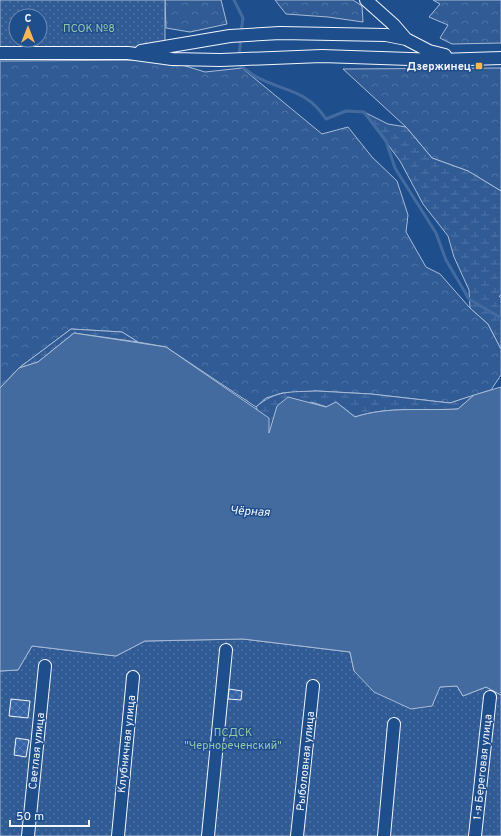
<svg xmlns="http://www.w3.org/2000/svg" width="501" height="836" font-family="Overpass,sans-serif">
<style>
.forest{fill:url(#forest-crowns);stroke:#a8bbd7}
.wetland{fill:url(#wetland-marsh);stroke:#a8bbd7}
.garden{fill:url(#garden-dots);stroke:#a8bbd7;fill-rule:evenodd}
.water{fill:#446ba0;stroke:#a8bbd7}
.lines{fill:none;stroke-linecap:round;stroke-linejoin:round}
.stream{stroke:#446ba0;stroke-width:3}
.building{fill:url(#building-cross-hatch);stroke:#f2f6ff}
.minor-casing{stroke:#f2f6ff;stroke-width:14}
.minor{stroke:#1f4e8c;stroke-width:12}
.poi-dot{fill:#ffb74d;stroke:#1f4e8c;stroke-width:1.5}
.labels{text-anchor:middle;stroke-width:3;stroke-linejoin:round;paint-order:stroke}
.park-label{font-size:11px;fill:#97c8a6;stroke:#1f4e8c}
.poi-label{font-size:11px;font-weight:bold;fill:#f2f6ff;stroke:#1f4e8c;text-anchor:end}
.street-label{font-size:11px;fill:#f2f6ff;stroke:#1f4e8c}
.water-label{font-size:12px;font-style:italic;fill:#f2f6ff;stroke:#1f4e8c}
</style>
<defs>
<pattern id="forest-crowns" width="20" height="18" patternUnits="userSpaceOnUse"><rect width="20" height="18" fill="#305b95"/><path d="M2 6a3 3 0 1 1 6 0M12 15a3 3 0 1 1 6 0" fill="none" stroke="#4e73a5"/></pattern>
<pattern id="wetland-marsh" width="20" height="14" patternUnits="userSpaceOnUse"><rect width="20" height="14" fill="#305b95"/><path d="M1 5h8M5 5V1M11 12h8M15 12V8" fill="none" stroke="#4e73a5"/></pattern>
<pattern id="garden-dots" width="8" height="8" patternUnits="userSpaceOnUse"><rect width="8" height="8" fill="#305b95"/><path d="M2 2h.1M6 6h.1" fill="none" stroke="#4e73a5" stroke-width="1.8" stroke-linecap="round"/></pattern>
<pattern id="building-cross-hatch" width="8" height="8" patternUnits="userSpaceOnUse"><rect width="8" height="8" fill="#3563a3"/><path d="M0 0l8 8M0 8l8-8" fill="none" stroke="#537ab1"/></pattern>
</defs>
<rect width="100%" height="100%" fill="#1f4e8c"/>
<!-- forest -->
<path class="forest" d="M165 0H221L227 24 190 32 166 28Z
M275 0H353L362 6 363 22 328 17 286 14Z
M433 0H501V43L452 44 440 38 448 25 429 17 440 4Z
M166 60 205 72 242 68 322 134 348 127 372 157 397 181 408 215 406 232 426 267 440 274 470 308 488 324 501 349V375L491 390 450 403 371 394 317 391 282 393 266 398 256 407 166 347 138 342 122 332 71 329 19 368 0 388V61Z
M501 68V191L468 171 432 158 406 127 343 69Z"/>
<!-- wetland -->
<path class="wetland" d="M364 112 388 124 406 127 432 158 468 171 501 191V296H499L501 298V349L488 324 470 308 469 290 454 257 448 236 423 204 400 161Z
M71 329 122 332 138 342 74 333 38 362 19 368Z
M317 391 371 394 450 403 474 395 458 409C423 411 388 406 355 417L336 402 327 407 311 402 269 435 256 407C275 390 292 392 317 391Z"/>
<!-- garden -->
<path class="garden" d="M0 0H165V51L0 53ZM16 16H40V40H16Z
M243 639 350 652 354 671 432 706 439 687 457 686 463 696 486 687 501 695V836H0V671L18 670 32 646 116 656 145 641Z"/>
<!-- water -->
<path class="water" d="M74 333 166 347 269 418V433L277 406 288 397 326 407 336 402 355 417C388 406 423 411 458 409L474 395 501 387V695L486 687 463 696 457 686 440 687 432 706 411 709 374 692 354 671 350 652 243 639 145 641 116 656 32 646 18 670 0 671V388L19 368 38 362Z"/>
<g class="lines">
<!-- stream -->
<path class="stream" d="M234 0 243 18 241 32
M239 56 241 38
M238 64C243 67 248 71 253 75 281 92 305 87 326 119L346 111 364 112 386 141 395 168 436 233 446 260 469 299 501 318"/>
</g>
<!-- building -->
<path class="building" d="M229 689 242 691 241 700 228 699Z
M11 699 30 701 28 718 9 716Z
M16 738 29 740 26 757 14 755Z"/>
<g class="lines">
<!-- minor casing -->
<g class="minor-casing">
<path id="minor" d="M366 0 394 25 406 39
M141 51 230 36 280 33 386 35 406 39 429 51 445 55
M0 53H128L172 59 221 60 322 56 439 60 501 58
M28 836 45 666
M118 836 133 677
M208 836 226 650
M297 836 313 686
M384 836 394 724
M475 836 490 697"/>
</g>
<!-- minor -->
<use href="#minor" class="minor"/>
</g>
<!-- markers -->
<rect class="poi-dot" x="475" y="62" width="8" height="8" rx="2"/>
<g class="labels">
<!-- park labels -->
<g class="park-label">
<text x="89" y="32">ПСОК №8</text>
<text x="233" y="736">ПСДСК<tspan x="233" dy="13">"Чернореченский"</tspan></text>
</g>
<!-- poi labels -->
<g class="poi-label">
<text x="471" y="70">Дзержинец</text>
</g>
<!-- street labels -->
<g class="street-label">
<text transform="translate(126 744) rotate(-84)" y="4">Клубничная улица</text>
<text transform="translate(36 751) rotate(-84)" y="4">Светлая улица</text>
<text transform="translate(305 761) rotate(-84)" y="4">Рыболовная улица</text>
<text transform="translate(482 767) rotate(-84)" y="4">1-я Береговая улица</text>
</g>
<!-- water labels -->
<g class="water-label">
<text transform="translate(250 511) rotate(3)" y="4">Чёрная</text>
</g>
</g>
<!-- north arrow -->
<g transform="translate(28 28)"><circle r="19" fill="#1f4e8c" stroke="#7391ba"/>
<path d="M0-3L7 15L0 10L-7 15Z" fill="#ffb74d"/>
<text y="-6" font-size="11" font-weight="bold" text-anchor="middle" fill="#f2f6ff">С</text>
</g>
<!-- scale -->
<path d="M10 820v6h79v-6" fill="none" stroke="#f2f6ff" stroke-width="2"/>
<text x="16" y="820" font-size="12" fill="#f2f6ff" stroke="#1f4e8c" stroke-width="3" paint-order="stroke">50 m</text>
</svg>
